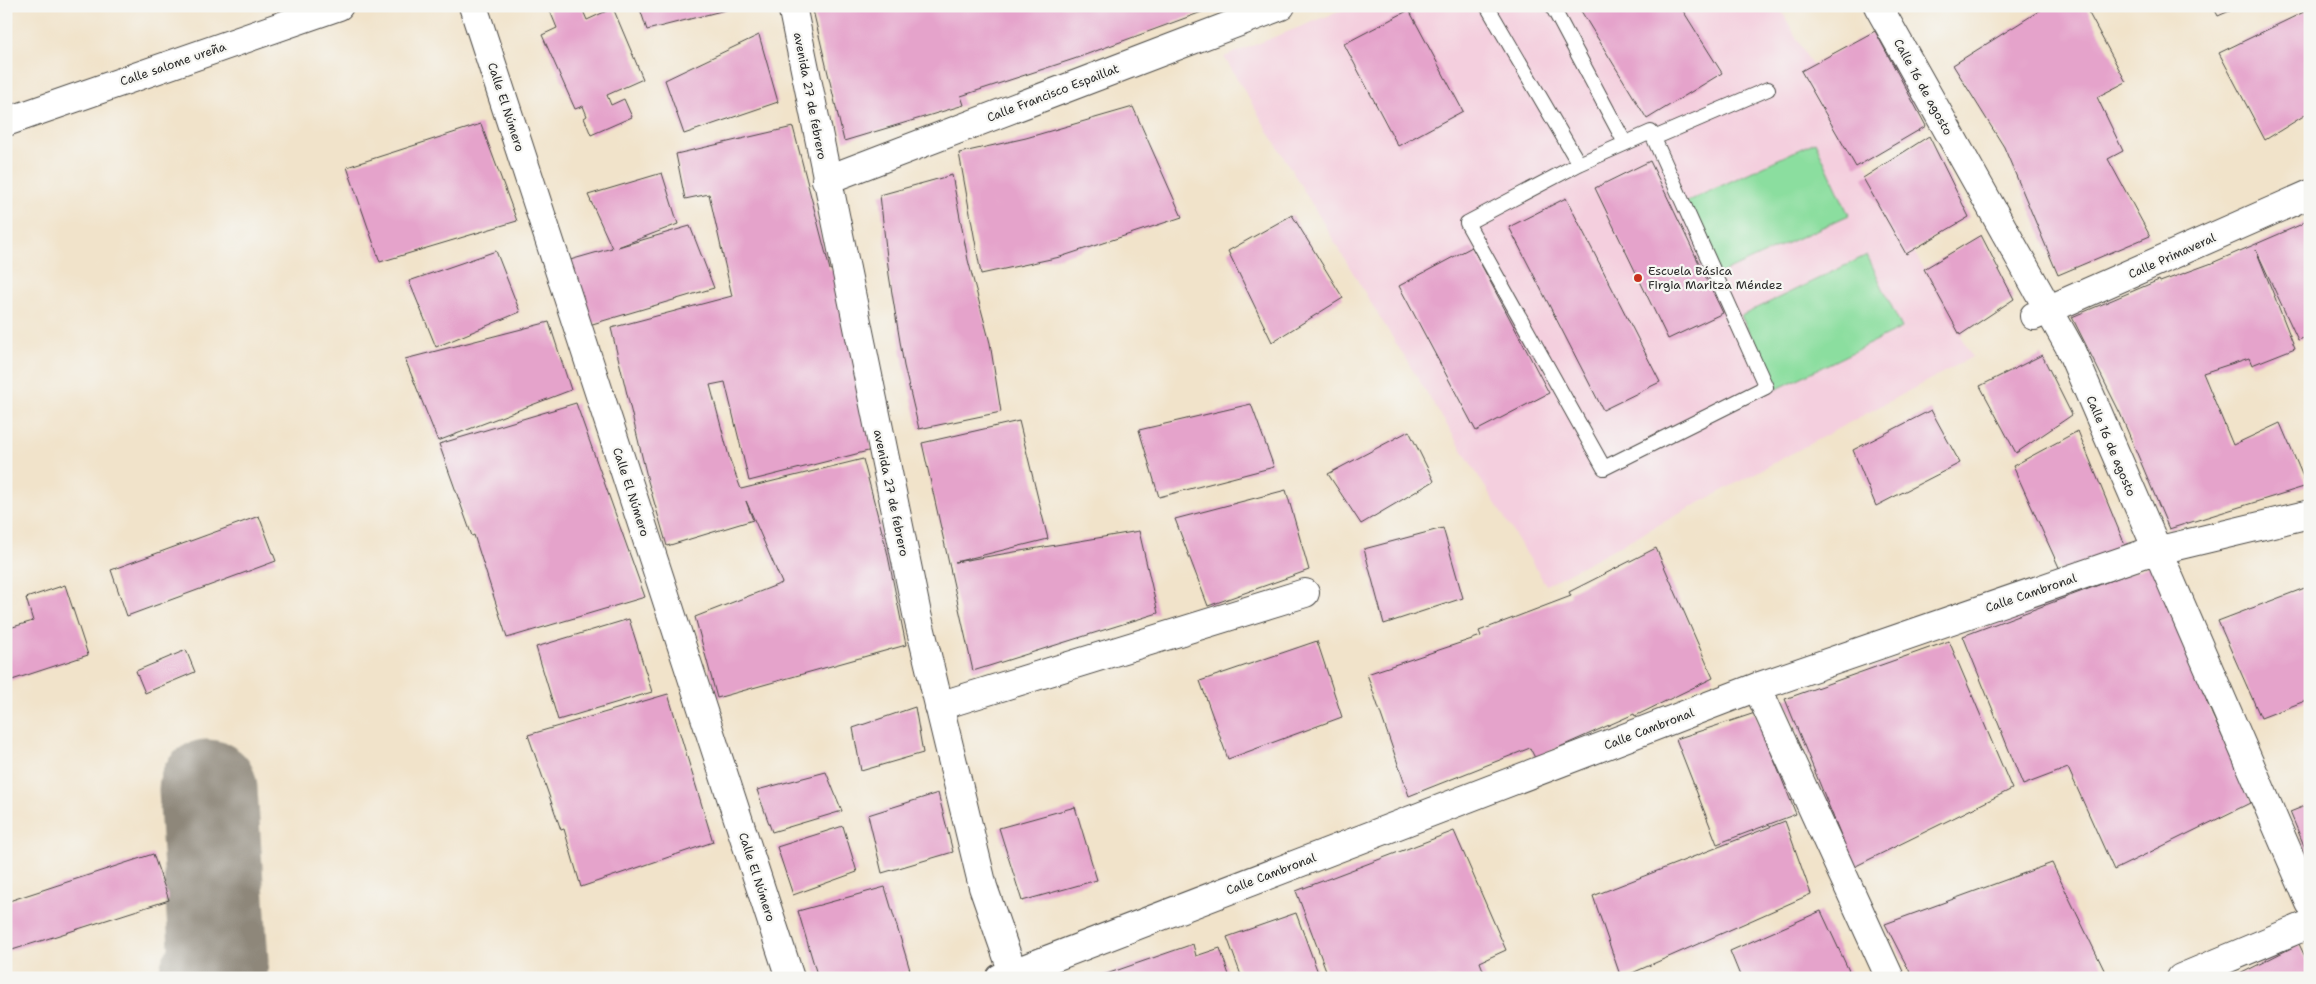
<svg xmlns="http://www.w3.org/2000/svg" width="2316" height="984" font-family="'Shantell Sans',sans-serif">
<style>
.built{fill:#f4cfde}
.green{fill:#8bde9f;stroke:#5b8465}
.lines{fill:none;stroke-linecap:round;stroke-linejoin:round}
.taxiway{stroke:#8e877a;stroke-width:99}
.building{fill:#e5a3cb}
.lane-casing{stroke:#494743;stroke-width:16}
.street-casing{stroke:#494743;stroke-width:30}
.secondary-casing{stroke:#494743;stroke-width:30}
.lane{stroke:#fff;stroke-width:14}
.street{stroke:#fff;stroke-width:28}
.secondary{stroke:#fff;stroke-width:28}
.poi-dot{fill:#c8321e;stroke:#f6f6f2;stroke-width:2}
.labels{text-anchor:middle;stroke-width:4.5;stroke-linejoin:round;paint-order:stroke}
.street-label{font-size:12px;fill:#2b2b2b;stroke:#f6f6f2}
.poi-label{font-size:12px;fill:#2b2b2b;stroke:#f6f6f2;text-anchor:start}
</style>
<rect width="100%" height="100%" fill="#f6f6f2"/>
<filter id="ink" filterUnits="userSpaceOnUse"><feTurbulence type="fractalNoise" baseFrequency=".02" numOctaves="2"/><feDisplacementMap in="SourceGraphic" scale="10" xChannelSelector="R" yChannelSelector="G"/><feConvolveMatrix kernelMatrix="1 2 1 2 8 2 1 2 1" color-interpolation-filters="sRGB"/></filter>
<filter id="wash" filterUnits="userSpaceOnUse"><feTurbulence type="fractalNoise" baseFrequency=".0096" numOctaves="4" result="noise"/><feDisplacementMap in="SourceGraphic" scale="20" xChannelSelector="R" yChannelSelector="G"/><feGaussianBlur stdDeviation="1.12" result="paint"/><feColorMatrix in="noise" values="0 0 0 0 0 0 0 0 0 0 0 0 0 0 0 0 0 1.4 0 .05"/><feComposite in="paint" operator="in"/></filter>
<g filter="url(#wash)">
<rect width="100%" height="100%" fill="#f1e3ca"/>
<!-- built -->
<path class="built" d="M1353 6H1779L1972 357 1546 585 1371 303 1224 57Z"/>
<!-- green -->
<path class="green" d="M1815 142 1849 215 1715 276 1682 204Z
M1867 255 1902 328 1777 389 1741 316Z"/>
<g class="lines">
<!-- taxiway -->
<path class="taxiway" d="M208 789 219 962 208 978"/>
</g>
<g id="blocks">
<!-- building -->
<path class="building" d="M548 6H581L587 20 613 8 643 79 607 95 611 105 624 99 632 117 591 135 584 118 587 116 583 106 575 109 542 35 557 28Z
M639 6H737V7L647 30Z
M812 6H1218L1074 59 961 96 964 105 844 141Z
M1578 6H1680L1722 73 1647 119Z
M2047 6H2085L2126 82 2097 97 2123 151 2108 159 2150 236 2058 275 2004 147 1953 65Z
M2213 6H2241L2218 16Z
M2310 9V112L2265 140 2219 53Z
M1409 10 1463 111 1398 146 1344 44Z
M1875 31 1926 126 1856 167 1801 71Z
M759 35 778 102 684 134 665 80Z
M1133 107 1182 217 1060 257 981 274 959 153 1026 138Z
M481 124 517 221 380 262 347 167Z
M793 127 830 270 842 267 872 450 749 481 725 382 710 385 730 460 741 489 863 459 887 551 906 645 717 698 695 617 782 583 746 501 753 520 667 546 648 481 611 328 732 296 709 194 685 199 676 154Z
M1929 136 1969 217 1906 254 1863 178Z
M1650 161 1723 313 1668 339 1595 188Z
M662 173 678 224 618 247 690 226 714 288 589 325 570 260 612 248 588 195Z
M952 175 968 260 990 343 1001 412 919 429 904 366 889 275 880 195Z
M1566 198 1660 382 1603 410 1509 227Z
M1292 215 1343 298 1272 342 1228 251Z
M2310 218V336L2298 340 2256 250 2295 348 2252 365 2249 358 2203 373 2233 445 2280 423 2307 486 2169 529 2120 413 2072 317 2159 280 2160 282 2212 263 2300 225Z
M1981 235 2014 299 1960 335 1924 269Z
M1472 247 1549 393 1476 431 1399 286Z
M496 251 520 312 436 347 409 281Z
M549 322 571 390 438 441 405 359Z
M2042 355 2072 415 2016 453 1980 386Z
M576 403 645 597 507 638 474 535 472 536 439 444Z
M1251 404 1274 467 1159 497 1139 430Z
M1931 410 1960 463 1876 506 1853 450Z
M1019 421 1048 539 955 562 1139 531 1158 613 973 671 922 443Z
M1409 431 1434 481 1361 524 1328 474Z
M2078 431 2127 550 2062 574 2013 466Z
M1286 490 1309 570 1208 606 1175 519Z
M259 516 276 561 127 616 111 570Z
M1443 528 1463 598 1384 624 1364 549Z
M1656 548 1713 678 1635 716 1634 714 1535 758 1530 748 1409 796 1367 674 1481 636 1479 631 1571 596 1569 592Z
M2152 565 2212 714 2252 802 2114 870 2068 768 2023 785 1963 636Z
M65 585 88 655 6 682V629L33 621 26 598Z
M2310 586V699L2261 718 2218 621Z
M629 619 652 692 558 720 536 647Z
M1317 641 1342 717 1228 759 1200 681Z
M1949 641 2012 789 1854 867 1785 699Z
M186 650 195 672 145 693 136 671Z
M668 694 713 842 581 887 564 829 561 830 528 735Z
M915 707 923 753 861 771 853 728Z
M1755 713 1796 814 1717 844 1676 739Z
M826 772 842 811 772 832 757 790Z
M938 793 953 852 882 873 868 815Z
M2310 804V860L2290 812Z
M1075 807 1097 880 1022 901 999 828Z
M1785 821 1811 894 1621 978 1593 896Z
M843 826 857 872 793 895 777 847Z
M1454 831 1506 950 1480 962 1486 978H1329L1296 891Z
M153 854 169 900 6 952V902Z
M2052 863 2108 978H1913L1885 924Z
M885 887 910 970 893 978H818L798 911Z
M1821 911 1850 973 1839 978H1741L1730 951Z
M1296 913 1320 978H1242L1227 937Z
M1193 944 1196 956 1220 948 1230 978H1095Z
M2299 944 2310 967V978H2232Z"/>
</g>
</g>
<g filter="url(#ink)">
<use href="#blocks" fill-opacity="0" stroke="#494743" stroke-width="1"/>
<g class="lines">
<!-- lane casing -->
<g class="lane-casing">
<path id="lane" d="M1487 6 1579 164
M1552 6 1625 143
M1651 132 1766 387 1604 468 1467 223 1579 164Z
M1654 138 1768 89"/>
</g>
<!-- street casing -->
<g class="street-casing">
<path id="street" d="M473 6 790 978
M1878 6 2069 346 2310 903
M6 122 339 6
M826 180 1281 6
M2034 316 2310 194
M1757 687 1890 978
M939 706 1305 593
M1014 978 1013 973 1757 687 2143 554 2310 514
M2181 978 2310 924"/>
</g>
<!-- secondary casing -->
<g class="secondary-casing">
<path id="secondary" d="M792 6 917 614 983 887 1013 973 1000 978"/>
</g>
<!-- lane -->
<use href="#lane" class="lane"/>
<!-- street -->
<use href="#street" class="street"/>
<!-- secondary -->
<use href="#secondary" class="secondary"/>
</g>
</g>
<!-- markers -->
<circle class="poi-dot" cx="1638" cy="278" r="5"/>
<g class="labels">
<!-- street labels -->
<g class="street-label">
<text transform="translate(173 64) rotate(-19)" y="4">Calle salome ureña</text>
<text transform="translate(1923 87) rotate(61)" y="4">Calle 16 de agosto</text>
<text transform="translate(1053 93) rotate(-21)" y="4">Calle Francisco Espaillat</text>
<text transform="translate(810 96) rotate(79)" y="4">avenida 27 de febrero</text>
<text transform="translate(506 107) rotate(72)" y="4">Calle El Número</text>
<text transform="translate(2172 256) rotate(-24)" y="4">Calle Primaveral</text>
<text transform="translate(2111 446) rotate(67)" y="4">Calle 16 de agosto</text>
<text transform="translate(631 492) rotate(72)" y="4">Calle El Número</text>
<text transform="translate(891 493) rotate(78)" y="4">avenida 27 de febrero</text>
<text transform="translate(2031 593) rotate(-19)" y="4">Calle Cambronal</text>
<text transform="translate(1649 729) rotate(-21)" y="4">Calle Cambronal</text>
<text transform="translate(1271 874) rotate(-21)" y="4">Calle Cambronal</text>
<text transform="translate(757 877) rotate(72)" y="4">Calle El Número</text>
</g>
<!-- poi labels -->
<g class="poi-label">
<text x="1648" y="275">Escuela Básica<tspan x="1648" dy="14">Firgia Maritza Méndez</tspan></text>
</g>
</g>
<!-- margin -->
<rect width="2316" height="984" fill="none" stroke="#f6f6f2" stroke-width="25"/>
</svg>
